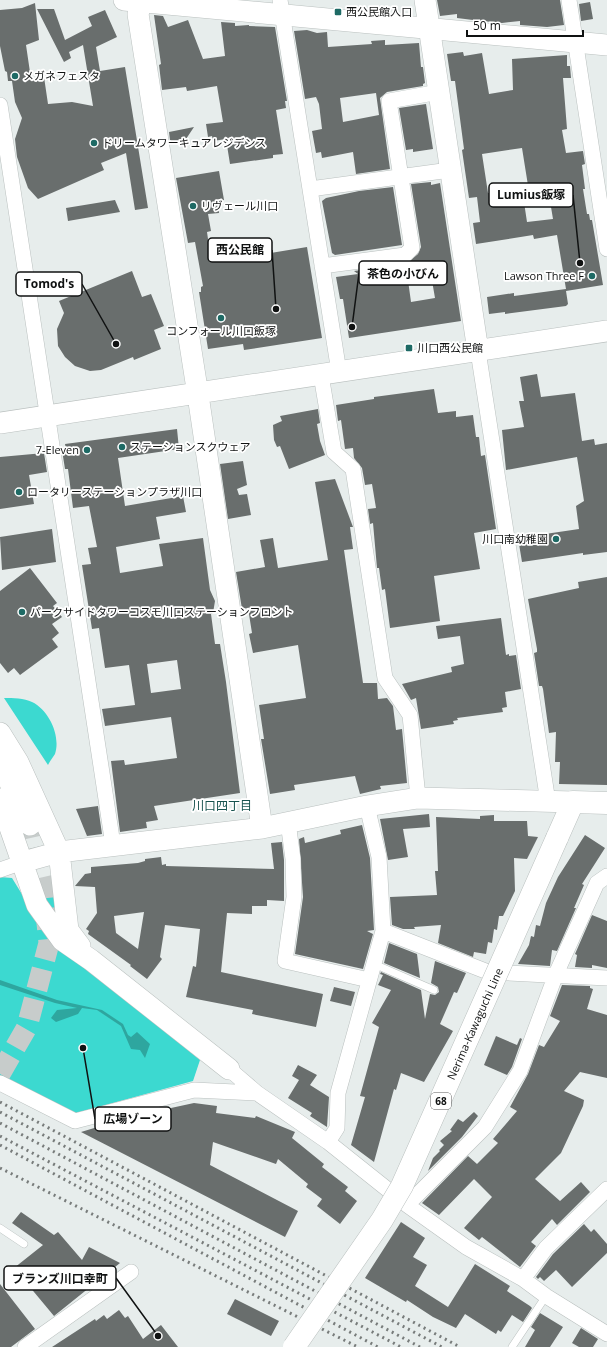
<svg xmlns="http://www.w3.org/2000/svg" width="607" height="1347" font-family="'Open Sans','Noto Sans JP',sans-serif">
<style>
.green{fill:#3cd9d0}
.water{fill:#2ea69f}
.building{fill:#696e6d;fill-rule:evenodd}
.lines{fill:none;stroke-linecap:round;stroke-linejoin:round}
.secondary-tunnel{stroke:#c7cccb;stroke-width:21;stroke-dasharray:21 10;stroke-linecap:butt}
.lane-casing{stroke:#bac0bf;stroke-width:8}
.street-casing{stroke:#bac0bf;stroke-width:16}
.secondary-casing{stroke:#bac0bf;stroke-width:22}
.primary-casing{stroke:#bac0bf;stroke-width:23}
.lane{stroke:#fff;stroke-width:7}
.street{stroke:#fff;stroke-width:15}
.secondary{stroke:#fff;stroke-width:21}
.primary{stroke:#fff;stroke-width:22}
.rail{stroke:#787c7b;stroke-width:3;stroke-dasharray:2 4;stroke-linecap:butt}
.primary-bridge-casing{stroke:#bac0bf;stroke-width:23;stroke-linecap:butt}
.primary-bridge{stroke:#fff;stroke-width:22}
.poi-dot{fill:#1e6a65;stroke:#fff;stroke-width:1.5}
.labels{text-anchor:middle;stroke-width:3.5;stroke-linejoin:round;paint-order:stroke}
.shield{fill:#fff;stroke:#585959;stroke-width:1}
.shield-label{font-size:10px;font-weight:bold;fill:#101212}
.poi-label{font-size:11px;fill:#101212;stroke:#fff;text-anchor:start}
.street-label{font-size:11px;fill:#101212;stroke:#fff}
.neighbourhood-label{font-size:12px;fill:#17534f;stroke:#fff}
.leader{fill:none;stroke:#101212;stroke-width:1.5}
.callout-dot{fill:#101212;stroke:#fff;stroke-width:1.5}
.callout{fill:#fff;stroke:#101212;stroke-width:1.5}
.callout-label{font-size:12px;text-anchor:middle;font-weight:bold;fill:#101212}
</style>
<rect width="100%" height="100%" fill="#e7edec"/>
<!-- green -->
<path class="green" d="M4 698C13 698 24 698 32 702 49 710 61 736 55 754 53 757 50 761 48 765Z
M0 877 12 878 44 930 200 1060 193 1081 73 1114 0 1078Z
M56 884 61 924 37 887Z"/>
<!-- water -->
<path class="water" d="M0 980 57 1000 102 1010 123 1024 128 1035 131 1037 137 1032 150 1044 145 1058 140 1050 131 1049 121 1026 97 1010 82 1008 78 1014 56 1022 51 1018 57 1010 77 1008 55 1003 0 985Z"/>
<!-- building -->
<path class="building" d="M437 0H560L564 25 547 27 520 25V21L502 23 473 20 457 18V14L440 16Z
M590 2 593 19 581 21 579 4Z
M35 3 39 40 26 45 31 79 44 77 48 104 72 102 93 106 83 45 69 52 71 58 64 62 37 9H54L65 40 92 26 88 17 105 10 117 37 96 47 100 71 125 67 148 208 135 210 126 153 101 163 104 170 38 199 28 188 17 157 15 139 22 118 15 102 12 81H8L7 72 5 71 0 46V10L22 8Z
M154 15 163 16 168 27 188 20 203 59 225 56 221 22 235 23V26L249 25V26L275 27 287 101H285L286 108 276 110 283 154 273 155V158L230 164 226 139 213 141 212 136 208 137 206 124 223 122 217 86 187 91 186 87 162 90 159 65 161 64Z
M307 30 317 33 327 32 328 47 372 44 371 41 385 40V45L419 43 421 67H423L425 83 423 84V86L387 92 380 98 390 169 356 174 353 152 322 158 321 152 316 153 312 131 322 129 319 104 316 97 305 99 294 31ZM376 93 379 115 343 122 340 98Z
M463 52 464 56 482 53 489 94 513 90 512 59 567 55V66H570L571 78H563L567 129 562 130 566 153 583 151 585 164 582 165 585 189H583L587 214H589L590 220H592L603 285 566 291 568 304 566 306 505 314V312L489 314 487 297 514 293V296L566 289 557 235 534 239 533 235 476 244 473 223 480 222 477 197 469 198 462 150 464 149 455 81H451L447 54ZM522 148 530 198 549 195 553 219 527 222 522 189 488 193 482 154Z
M426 104 433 149 413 152V149L406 150 399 108Z
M194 127 184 142 175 144 170 140 169 132Z
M219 171 224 200 218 201 219 213 208 214 211 231 207 232 211 260H214L215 262 307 247 322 338 244 350 243 344 208 349 199 292H201V287L203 286 195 242 188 243 176 178Z
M431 182V185L440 183 461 321 349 338 343 299H340L336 277 358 274 354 271 406 264 418 254 421 247 411 184ZM430 269 435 298 411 302 407 273Z
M393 187 402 245 335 255 332 253 322 201 326 198 359 191Z
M115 200 120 212 68 221 66 208Z
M132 271 142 297 151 294 164 326 154 330 161 349 134 360 133 357 101 370 90 371 75 366 65 357 58 346 57 329 64 313 59 301Z
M537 374 541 397 575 393 582 441 594 439 595 445 607 443V552L583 555V553L522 562 518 538 579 529 576 506 584 501 577 457 506 470 502 430 524 427 519 401H524L520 377Z
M434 389 438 413 456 411V417L473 415 476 437H479L481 456 485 455 496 529 474 533 480 569 434 576 440 621 390 628 385 589 382 590 379 568H377L373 523 370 524 368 509 376 508 372 484 365 485 362 468 354 458 353 448 345 449 341 420 338 421 336 405 374 399V397Z
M318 409 320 423 317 424 320 441 325 455 289 469 280 446 277 447 274 440 273 425 282 421 280 416Z
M177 429 179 449 118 458 125 506 183 496 186 512 156 517 160 539 116 547 120 573 163 566 159 544 203 538 210 590 215 601 213 613 211 614 215 644H220L226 682 240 793 154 806 158 820 146 822 147 828 120 832 111 761 124 760 125 765 177 758 171 717 105 726 102 709 135 705 129 665 105 668 99 628 92 629 82 565 91 564 88 548 97 547 89 506 73 508 68 469H65L62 450 66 449 65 444ZM177 660 181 689 151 693 147 664Z
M44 453 47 472 29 475 34 504 0 509V457Z
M243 461 247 485 237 489 239 495 247 494 251 515 228 519 220 464Z
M335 479 353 527H350L353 549 344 550 363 683H377L378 699 387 698 393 706 396 730 402 729 407 783 380 786 381 789 360 794 355 776 294 785 295 790 270 794 261 739H264L259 705 306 698 298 645 253 653 249 634 252 633 248 608 242 609 236 572 265 567 260 540 273 538 278 568 328 560 315 482Z
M52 529 56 562 2 570 0 537Z
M30 568 57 603 53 606 62 617 52 624 59 633 52 639 58 647 20 675 14 668 8 673 0 663V591Z
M607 577V785L559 784 560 762H555L556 732 549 733 543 689 542 686H539L534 653 537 652V649L528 599 579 588 578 582Z
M501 618 506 655 509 654V656L516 655 521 689 505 692 507 707 502 708 503 712 457 718 458 720 453 721 454 724 421 729 416 698 411 700 402 684 452 672 451 667 464 664 460 636 438 639 436 626Z
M98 806 102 834 87 836 76 809Z
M429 814 430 827 403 829 408 857 388 860 380 819Z
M494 815V821H527L528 836 538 837 527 859 514 858 515 891 503 916H499L497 930 494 929 492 943 488 942 486 954 474 952 473 957 438 943 441 925 414 927 415 929H403L392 925 390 897 437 895 435 871H438L436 817 480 819V816Z
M362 825 370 858 374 930 367 931 373 934 363 969 295 954 303 897 299 839 304 837 305 843 341 834 340 830Z
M585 835 605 848 582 884 584 885 574 908H576L557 951 552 950 550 966 518 964 529 945 531 936 534 937 536 925 540 926 546 903 558 877Z
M282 842 284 860V901L267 900V906H252V914L227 913 221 972 323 994 316 1027 252 1014 253 1010 186 997 193 966 196 967 200 929 165 925 160 957 162 959 147 979 130 966 131 965 88 934 89 931 86 929 97 913 95 887 75 886 85 874 91 873V867L138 863 145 861V859L161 857 162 865 166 864V866L274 869 271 843ZM144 912 138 949 116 933 114 916Z
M592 915 607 921V968L592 965V968L575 967 577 955 575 954Z
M389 943 417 954 420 978 384 963Z
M435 961 466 973 457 993 454 992 440 1024 453 1031 424 1082 401 1073 396 1090 394 1089 374 1162 351 1145 365 1097 360 1096 379 1027 372 1023 391 990 378 985 383 975 380 974 381 972 421 990 425 1019 430 994 435 995 439 992 438 987 431 983Z
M562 985 590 986V988L593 989 587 1009 607 1015V1078L580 1072 564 1091 584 1100 583 1106 561 1153 535 1179 560 1201 581 1182 590 1192 557 1225 552 1219 531 1242 536 1246 520 1267 482 1237 479 1240 464 1228 492 1197 474 1179 439 1215 422 1203 468 1156 477 1164 498 1143 493 1139 517 1111 510 1107 528 1074 539 1045 544 1047 560 1021 550 1016Z
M334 987 355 992 351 1006 330 1001Z
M496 1036 517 1045 520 1038 522 1039 512 1067 507 1075 484 1065Z
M298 1065 317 1075 310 1085 329 1097 327 1127 310 1116 312 1113 288 1098 299 1080 292 1076Z
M194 1103 217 1106 216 1113 255 1118 256 1116 295 1132 292 1138 324 1164 322 1167 348 1187 345 1191 357 1201 340 1224 317 1206 322 1199 306 1187 308 1184 278 1159 276 1164 213 1142 210 1165 298 1211 285 1237 81 1132 134 1116Z
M474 1112 478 1116 462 1137 428 1171 433 1158 440 1151 439 1150 444 1145 440 1141 452 1131 450 1130 458 1119 463 1122Z
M21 1212 54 1235 58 1232 82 1260 89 1247 120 1263 54 1316 14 1268 43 1245 12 1223Z
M401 1222 425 1238 413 1257 427 1265 415 1286 448 1307 475 1264 510 1286 507 1291 530 1306 532 1308 523 1322 512 1315 501 1332 498 1330 496 1334 465 1314 456 1328 433 1317 407 1300 406 1302 365 1278Z
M584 1224 591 1232 594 1229 607 1244V1253L572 1287 556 1270 544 1281 540 1277 538 1279 536 1277 553 1254Z
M0 1284 35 1329 11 1347H0Z
M235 1299 279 1321 271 1336 227 1314Z
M119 1310 125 1318 128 1316 143 1339 161 1325 178 1347H52L95 1319 96 1321 104 1315 107 1319Z
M540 1313 563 1327 550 1347H525L535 1330 531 1327Z
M581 1328 598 1339 593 1347H579L572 1343Z"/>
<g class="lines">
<!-- secondary-tunnel -->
<path class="secondary-tunnel" d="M0 1074 27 1027 49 943 43 882 30 825"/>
<!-- lane casing -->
<g class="lane-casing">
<path id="lane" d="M374 964 434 990
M0 1228 24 1244
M512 1347 546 1296"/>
</g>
<!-- street casing -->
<g class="street-casing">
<path id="street" d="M280 0 339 372
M569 0 607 249
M0 105 113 845
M310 189 450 170
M322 266 405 255 412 248 389 101 439 92
M478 351 548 802
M321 375 334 452 353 469 385 678 410 715 418 798
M288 822 293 859 294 897 285 961 369 980
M0 870 23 862
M383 931 488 972 607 978
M229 1069 257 1093 328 1142 407 1205 466 1247 523 1279 546 1296 607 1334
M0 1083 75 1121 194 1090 257 1093
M328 1142 337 1128 338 1093 383 931 379 857 367 806
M407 1205 485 1127 520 1071 556 974 597 883 607 876
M523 1279 546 1248 607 1189
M25 1347 131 1272"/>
</g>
<!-- secondary casing -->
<g class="secondary-casing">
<path id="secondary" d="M124 0 607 45
M142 0 138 14 198 395 262 828
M425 0 478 351
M0 423 607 331
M0 733 18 762 59 852 68 930 80 946
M0 762 30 825
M0 799 37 905 62 940 91 960 229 1069
M23 862 59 852 262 828 367 806 418 798 573 802"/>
</g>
<!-- primary casing -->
<g class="primary-casing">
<path id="primary" d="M557 838 573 802 607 803"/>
</g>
<!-- lane -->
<use href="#lane" class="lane"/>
<!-- street -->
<use href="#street" class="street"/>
<!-- secondary -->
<use href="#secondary" class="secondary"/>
<!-- primary -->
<use href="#primary" class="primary"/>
<!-- rail -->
<path class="rail" d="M0 1102 460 1347
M0 1112 442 1347
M0 1123 420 1347
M0 1136 401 1347
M0 1145 378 1347
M0 1168 358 1347"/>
<!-- primary-bridge casing -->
<g class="primary-bridge-casing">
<path id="primary-bridge" d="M294 1347 382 1220 402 1186 557 838"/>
</g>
<!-- primary-bridge -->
<use href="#primary-bridge" class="primary-bridge"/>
</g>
<!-- markers -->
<g class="poi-dot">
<rect x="334" y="8" width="8" height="8" rx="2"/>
<circle cx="15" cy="76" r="4"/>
<circle cx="94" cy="143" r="4"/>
<circle cx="193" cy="206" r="4"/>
<circle cx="592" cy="276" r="4"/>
<circle cx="221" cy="318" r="4"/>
<rect x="405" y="344" width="8" height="8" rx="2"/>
<circle cx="122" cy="447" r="4"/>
<circle cx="87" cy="450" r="4"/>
<circle cx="19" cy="492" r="4"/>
<circle cx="556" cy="539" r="4"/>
<circle cx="22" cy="612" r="4"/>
</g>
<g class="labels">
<!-- shield labels -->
<rect class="shield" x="431" y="1093" width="20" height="16" rx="3"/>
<g class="shield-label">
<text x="441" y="1105">68</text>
</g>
<!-- poi labels -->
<g class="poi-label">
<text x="346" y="16">西公民館入口</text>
<text x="23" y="80">メガネフェスタ</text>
<text x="102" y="147">ドリームタワーキュアレジデンス</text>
<text x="201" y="210">リヴェール川口</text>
<text x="584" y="280" text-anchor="end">Lawson Three F</text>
<text x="221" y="335" text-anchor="middle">コンフォール川口飯塚</text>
<text x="417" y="352">川口西公民館</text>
<text x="130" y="451">ステーションスクウェア</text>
<text x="79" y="454" text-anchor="end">7-Eleven</text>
<text x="27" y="496">ロータリーステーションプラザ川口</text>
<text x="548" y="543" text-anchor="end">川口南幼稚園</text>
<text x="30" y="616">パークサイドタワーコスモ川口ステーションフロント</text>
</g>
<!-- street labels -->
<g class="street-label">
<text transform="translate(475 1024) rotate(-66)" y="4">Nerima-Kawaguchi Line</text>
</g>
<!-- neighbourhood labels -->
<g class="neighbourhood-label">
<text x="222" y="810">川口四丁目</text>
</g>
</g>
<!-- callouts -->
<path class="leader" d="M580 263L573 195M276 309L272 250M352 327L359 273M116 344L82 284M83 1048L95 1119M158 1336L116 1278"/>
<g class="callout-dot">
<circle cx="580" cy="263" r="4"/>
<circle cx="276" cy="309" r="4"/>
<circle cx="352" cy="327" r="4"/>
<circle cx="116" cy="344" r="4"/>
<circle cx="83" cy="1048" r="4"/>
<circle cx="158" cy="1336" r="4"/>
</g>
<g class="callout">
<rect x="489" y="183" width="84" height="24" rx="4"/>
<rect x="208" y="238" width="64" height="24" rx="4"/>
<rect x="359" y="261" width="88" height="24" rx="4"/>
<rect x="16" y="272" width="66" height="24" rx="4"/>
<rect x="95" y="1107" width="76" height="24" rx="4"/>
<rect x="4" y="1266" width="112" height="24" rx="4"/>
</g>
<g class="callout-label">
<text x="531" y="199">Lumius飯塚</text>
<text x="240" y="254">西公民館</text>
<text x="403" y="278">茶色の小びん</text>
<text x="49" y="288">Tomod's</text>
<text x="133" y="1123">広場ゾーン</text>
<text x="60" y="1283">ブランズ川口幸町</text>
</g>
<!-- scale -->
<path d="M467 30v6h116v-6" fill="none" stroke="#101212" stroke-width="2"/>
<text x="473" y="30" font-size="12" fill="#101212" stroke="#ffffff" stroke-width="3" paint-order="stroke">50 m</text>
</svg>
